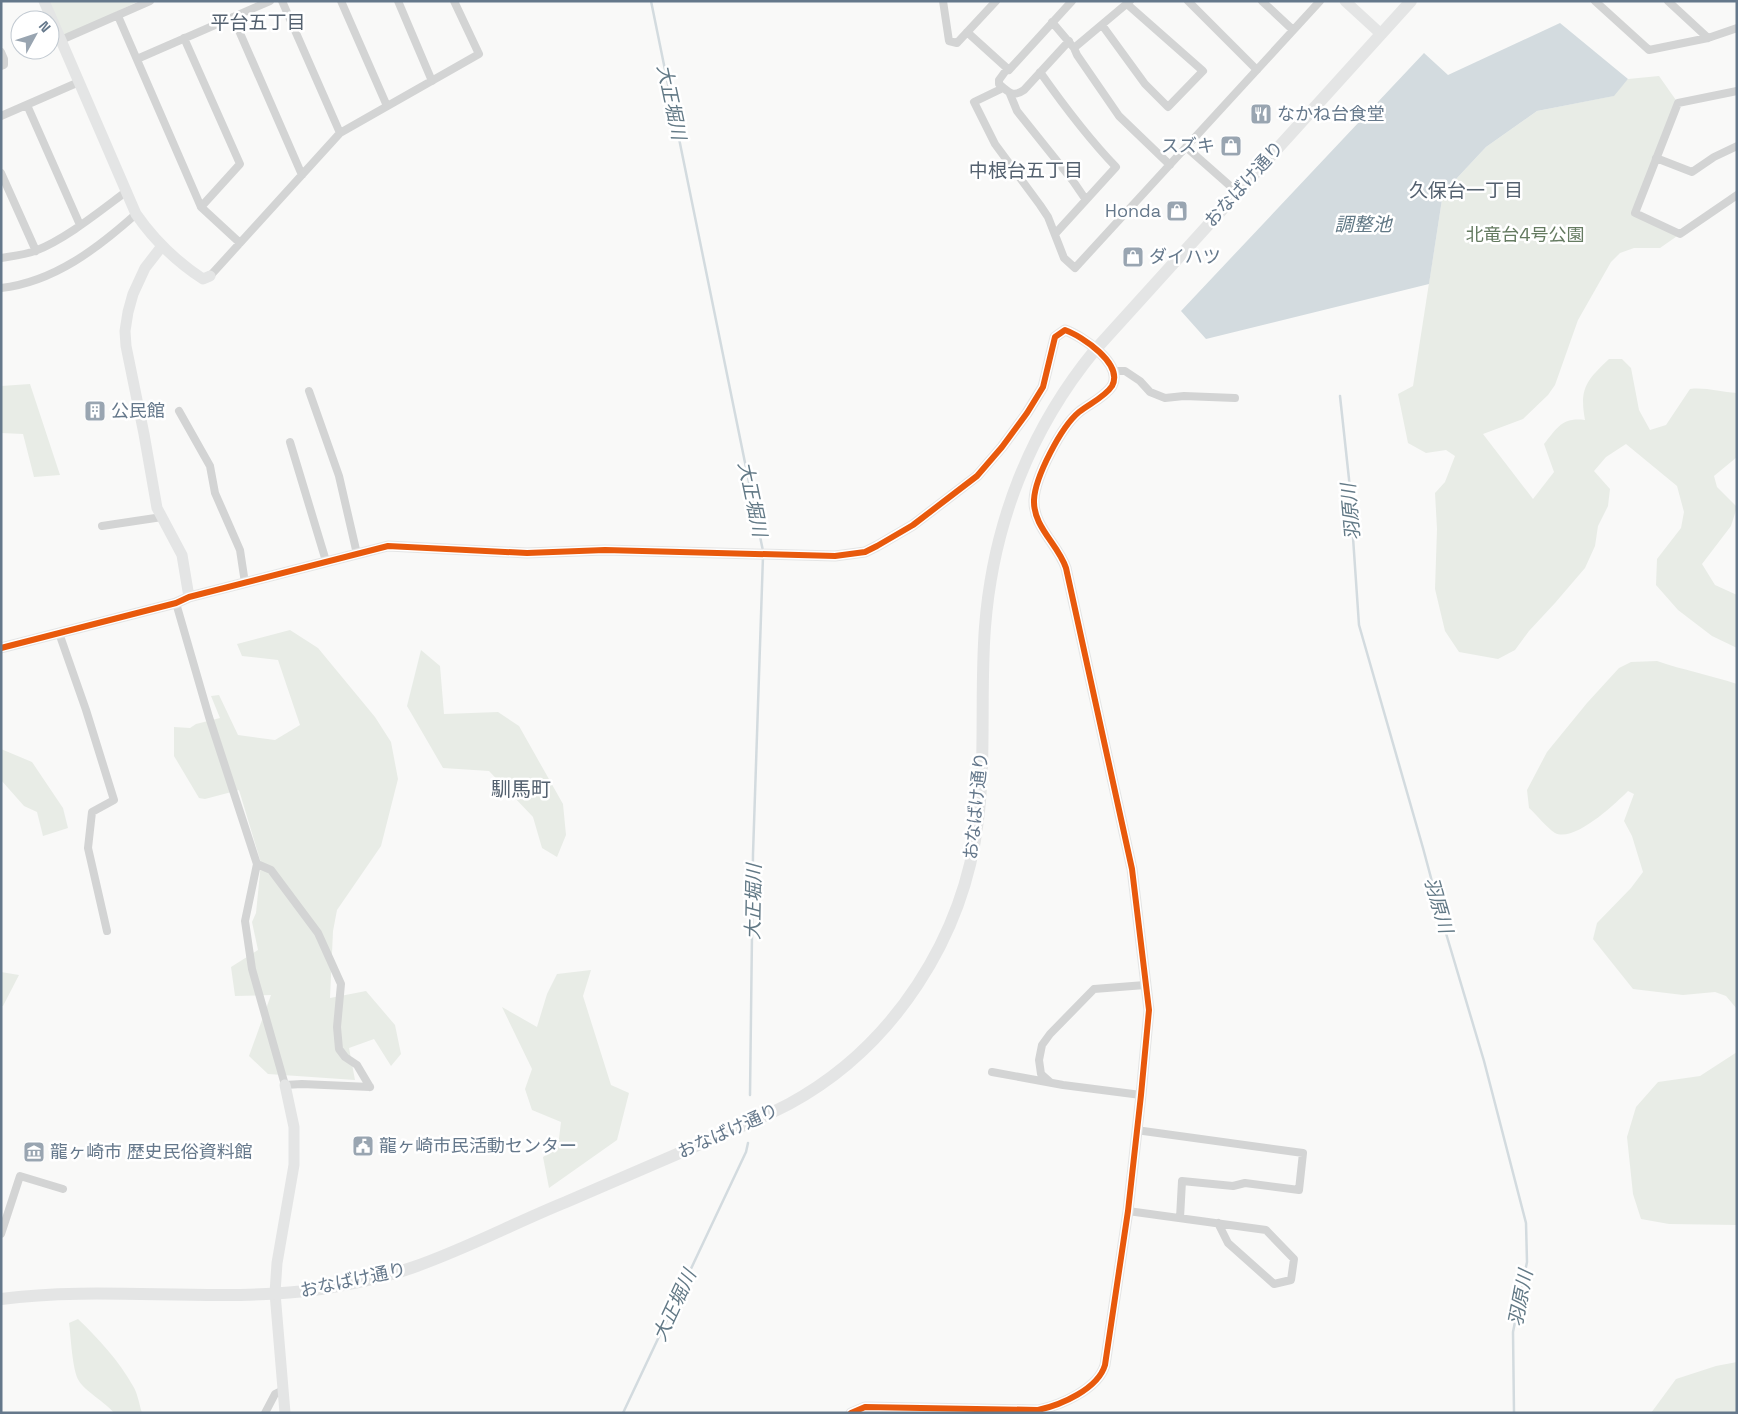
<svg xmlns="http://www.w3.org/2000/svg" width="1738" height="1414" font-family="'Space Grotesk','Noto Sans JP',sans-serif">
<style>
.green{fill:#e8ece6}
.water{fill:#d3dbdf}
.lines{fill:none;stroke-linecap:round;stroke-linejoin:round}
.stream{stroke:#d3dbdf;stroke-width:2.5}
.street{stroke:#d3d4d4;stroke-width:8}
.secondary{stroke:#e4e5e5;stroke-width:11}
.primary{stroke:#e4e5e5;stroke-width:12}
.cycleway-casing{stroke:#fff;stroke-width:9}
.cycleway{stroke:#e8590c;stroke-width:6}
.labels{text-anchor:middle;stroke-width:5;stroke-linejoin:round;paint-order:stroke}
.poi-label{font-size:18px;fill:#65788b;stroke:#fff;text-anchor:start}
.street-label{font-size:18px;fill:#65788b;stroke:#fff}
.park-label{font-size:18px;fill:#657b61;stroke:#fff}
.neighbourhood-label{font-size:19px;fill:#54616f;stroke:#fff}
.water-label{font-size:19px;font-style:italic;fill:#627986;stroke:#fff}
.quarter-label{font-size:20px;fill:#54616f;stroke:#fff}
</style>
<rect width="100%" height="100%" fill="#f9f9f8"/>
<!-- green -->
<path class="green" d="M44 1H139L116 12 61 40Z
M1659 76 1678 103 1635 213 1680 234 1660 248H1634L1620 253 1611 262 1578 320 1555 385 1548 395 1523 419 1483 434 1533 499 1554 472 1544 444C1557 428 1562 417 1585 420 1579 388 1587 380 1609 359H1622L1631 368 1639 410 1650 430 1666 425 1690 389C1705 387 1721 392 1737 393V457L1714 476 1717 487 1737 507 1731 526 1702 564 1715 585 1737 595V648L1712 636 1678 610 1656 585 1657 559 1681 528 1684 512 1677 486 1626 444 1606 457 1594 471 1610 489 1608 506 1598 526 1595 546 1585 568 1555 603 1529 631 1515 650 1498 659 1459 652 1445 631 1435 589 1437 529 1435 493 1445 482 1455 456 1446 450 1426 453 1408 443 1398 394 1413 386 1443 193 1486 147 1537 111 1613 96 1628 79Z
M30 384 60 475 34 477 23 434 1 433V386Z
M290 630 318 648 375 717 391 742 398 779 381 846 337 910 333 931 330 998 366 991 395 1025 401 1054 391 1066 374 1039 349 1048 355 1080 268 1074 249 1056 271 995 235 996 231 967 258 950 252 922 256 913 261 863 239 790 205 799 199 798 174 756V727L190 728 196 724 220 718 211 696 219 695 238 735 275 740 300 725 278 660 242 656 237 644Z
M421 650 440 666 444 714 498 712 519 726 563 804 566 835 557 857 542 848 533 817 489 771 443 768 407 706Z
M1657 661C1683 670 1710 675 1737 684V1009L1726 996 1715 992 1683 995 1633 989 1593 939 1597 923 1631 888 1643 872 1632 836 1624 821 1634 794 1628 791C1615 804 1574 843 1555 833 1547 828 1536 814 1529 808L1527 790 1547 752 1587 703 1619 668 1631 662Z
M1 749 32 762 63 808 68 828 43 836 37 812 24 806 1 780Z
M591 970 583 996 611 1085 629 1093 617 1140 549 1188 543 1157 558 1147 561 1122 532 1110 525 1089 532 1069 502 1007 537 1027 547 994 557 974Z
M1 972 19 975 3 1006H1Z
M1737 1052V1225L1669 1224 1641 1219 1633 1194 1627 1137 1636 1107 1658 1082 1700 1076Z
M78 1319C99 1339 119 1361 133 1386 138 1394 139 1404 142 1413H114C106 1403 84 1390 79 1381 72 1370 71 1336 69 1323Z
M1737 1362V1413H1651L1676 1379 1716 1366Z"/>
<!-- water -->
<path class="water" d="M1560 23 1628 79 1614 96 1537 111 1486 147 1443 193 1429 284 1206 339 1181 311 1424 53 1448 75Z"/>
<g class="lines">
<!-- stream -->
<path class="stream" d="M651 1 763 551
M1340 396 1349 479 1359 625 1423 848 1445 930 1484 1061 1526 1223 1527 1262 1513 1332 1514 1413
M750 1095 753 854 763 556
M623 1413 746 1152 748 1143"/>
<!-- street -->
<path class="street" d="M282 1 340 133
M341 1 387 106
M398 1 432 81
M943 1 949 41 957 43 996 1
M1188 1 1257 70
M1262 1 1293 30
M1595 1 1649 50 1708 38 1737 28
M1668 1 1708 38
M118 16 201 207 240 243
M233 17 302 175
M1052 22 1074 48 1077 55 1119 116 1170 165
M1102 25 1145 84 1168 107 1203 71 1127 4
M967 32 1009 70 1072 1
M184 38 240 164 201 207
M61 40 150 1
M1074 48 1130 1
M1 52 4 59V65L1 66
M137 59 270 1
M1007 69 999 80V84C1008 92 1013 98 1024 90L1069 41
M1040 72C1064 106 1088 138 1116 167L1055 234
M1003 88 974 102 995 144 1040 205 1048 217 1064 258 1075 268 1320 1
M1737 91 1678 103 1635 213 1680 234 1737 195
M1010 94 1017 111 1073 181 1086 200
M27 105 80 225
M1 116 79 82
M1186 147 1237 192
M1656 158 1692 172 1714 157 1737 146
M1 173 36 251
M1 258C13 256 24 255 35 251 66 239 100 211 127 191
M210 276 340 133 479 54 454 1
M1 288C54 282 98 248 136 214
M1113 371H1125L1140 381 1150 392 1165 398 1184 396 1235 398
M309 391 339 476 357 554
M179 411 210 466 215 493 240 550 245 583
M290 442 326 561
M102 526 162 517
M176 603 209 717 257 864 245 921 252 969 285 1085 302 1084 370 1087
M59 633 86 710 114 800 92 812 88 848 107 931
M257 864 271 870 318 933 341 984 337 1027 339 1049 345 1057 357 1065 370 1087
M992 1072 1063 1085 1141 1095
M1050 1082 1041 1074 1039 1060 1042 1045 1050 1034 1094 989 1145 985
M1136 1130 1303 1153 1299 1190 1245 1183 1233 1186 1182 1181 1180 1218
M1128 1211 1266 1230 1294 1259 1291 1280 1274 1284 1228 1243 1218 1223
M1 1234 20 1176 63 1189
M265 1413 275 1394 283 1390"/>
<!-- secondary -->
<path class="secondary" d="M44 1 136 214C154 240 177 262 203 279L210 276
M1345 1 1381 34
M162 246 145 268 133 294 128 312 125 331 126 346 144 434 157 508 182 555 189 597
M1 648 176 603 189 597 388 546 527 553 605 550 835 556 865 552 877 546 913 525 977 476 1002 447 1027 413 1043 387 1055 337 1065 330C1082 336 1124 364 1112 386 1105 397 1089 404 1079 412 1061 427 1035 477 1034 500 1033 527 1058 544 1066 568L1132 869 1149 1010 1141 1095 1128 1211 1105 1365C1098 1389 1061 1405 1038 1410L865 1407 851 1413
M285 1413 275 1293 277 1263 294 1165V1127L285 1085"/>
<!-- primary -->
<path class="primary" d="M1 1299C106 1285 216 1304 321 1289 351 1284 382 1278 411 1268 464 1250 514 1223 566 1202 612 1182 659 1162 705 1142 733 1130 762 1118 789 1104 894 1047 964 937 978 820 986 756 980 691 985 627 993 524 1030 429 1095 350L1411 1"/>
<!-- cycleway casing -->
<g class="cycleway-casing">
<path id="cycleway" d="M1 648 176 603 189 597 388 546 527 553 605 550 835 556 865 552 877 546 913 525 977 476 1002 447 1027 413 1043 387 1055 337 1065 330C1082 336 1124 364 1112 386 1105 397 1089 404 1079 412 1061 427 1035 477 1034 500 1033 527 1058 544 1066 568L1132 869 1149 1010 1141 1095 1128 1211 1105 1365C1098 1389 1061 1405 1038 1410L865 1407 851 1413"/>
</g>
<!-- cycleway -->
<use href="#cycleway" class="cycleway"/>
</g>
<!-- icons -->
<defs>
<g id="restaurant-square" transform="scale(1.125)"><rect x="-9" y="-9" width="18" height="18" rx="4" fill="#99a5b1" stroke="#fff"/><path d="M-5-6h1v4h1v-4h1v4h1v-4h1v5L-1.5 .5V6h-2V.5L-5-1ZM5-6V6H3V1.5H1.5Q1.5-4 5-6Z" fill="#fff"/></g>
<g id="shop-square" transform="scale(1.125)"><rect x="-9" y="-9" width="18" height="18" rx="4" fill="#99a5b1" stroke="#fff"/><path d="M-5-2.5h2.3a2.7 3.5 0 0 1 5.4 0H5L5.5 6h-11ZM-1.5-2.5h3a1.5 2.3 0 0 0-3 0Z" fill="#fff"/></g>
<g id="building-square" transform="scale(1.125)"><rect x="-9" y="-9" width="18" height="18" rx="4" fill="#99a5b1" stroke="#fff"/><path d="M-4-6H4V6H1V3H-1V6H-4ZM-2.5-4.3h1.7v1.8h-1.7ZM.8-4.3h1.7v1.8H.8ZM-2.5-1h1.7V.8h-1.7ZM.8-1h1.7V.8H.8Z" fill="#fff"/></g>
<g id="civic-square" transform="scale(1.125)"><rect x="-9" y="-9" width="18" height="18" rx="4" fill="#99a5b1" stroke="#fff"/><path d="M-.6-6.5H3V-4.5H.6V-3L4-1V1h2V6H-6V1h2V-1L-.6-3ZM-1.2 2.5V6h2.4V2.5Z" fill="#fff"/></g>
<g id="museum-square" transform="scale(1.125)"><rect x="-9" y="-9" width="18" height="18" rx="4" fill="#99a5b1" stroke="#fff"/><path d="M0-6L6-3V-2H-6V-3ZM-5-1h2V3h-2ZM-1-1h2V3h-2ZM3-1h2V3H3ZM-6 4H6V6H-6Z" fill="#fff"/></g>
</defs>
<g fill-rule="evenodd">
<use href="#restaurant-square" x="1261" y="114"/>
<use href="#shop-square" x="1231" y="146"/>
<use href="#shop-square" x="1177" y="211"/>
<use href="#shop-square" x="1133" y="257"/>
<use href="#building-square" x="95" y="411"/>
<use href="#civic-square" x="363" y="1146"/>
<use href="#museum-square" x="34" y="1152"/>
</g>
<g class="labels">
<!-- poi labels -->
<g class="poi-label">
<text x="1277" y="120">なかね台食堂</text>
<text x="1215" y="152" text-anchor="end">スズキ</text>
<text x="1161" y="217" text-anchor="end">Honda</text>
<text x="1149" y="263">ダイハツ</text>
<text x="111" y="417">公民館</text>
<text x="379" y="1152">龍ヶ崎市民活動センター</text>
<text x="50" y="1158">龍ヶ崎市 歴史民俗資料館</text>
</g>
<!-- street labels -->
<g class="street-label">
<text transform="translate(1244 184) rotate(-48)" y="6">おなばけ通り</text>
<text transform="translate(976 806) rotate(-84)" y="6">おなばけ通り</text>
<text transform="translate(728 1131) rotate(-24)" y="6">おなばけ通り</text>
<text transform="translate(353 1280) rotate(-12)" y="6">おなばけ通り</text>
</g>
<!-- park labels -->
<g class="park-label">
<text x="1525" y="241">北竜台4号公園</text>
</g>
<!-- neighbourhood labels -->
<g class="neighbourhood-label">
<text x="258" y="29">平台五丁目</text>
<text x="1026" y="177">中根台五丁目</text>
<text x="1466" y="197">久保台一丁目</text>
</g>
<!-- water labels -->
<g class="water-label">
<text transform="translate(672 102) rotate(78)" y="7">大正堀川</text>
<text x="1363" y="231">調整池</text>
<text transform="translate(753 499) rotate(78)" y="7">大正堀川</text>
<text transform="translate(1350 512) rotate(-95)" y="7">羽原川</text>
<text transform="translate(753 902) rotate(-89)" y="7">大正堀川</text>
<text transform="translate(1439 905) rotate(74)" y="7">羽原川</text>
<text transform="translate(1520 1298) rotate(-79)" y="7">羽原川</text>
<text transform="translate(674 1305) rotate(-65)" y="7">大正堀川</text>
</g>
<!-- quarter labels -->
<g class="quarter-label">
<text x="521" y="796">馴馬町</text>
</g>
</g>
<!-- border -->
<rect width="1738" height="1414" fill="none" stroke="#65788b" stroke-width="5"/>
<!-- north arrow -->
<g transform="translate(35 35) rotate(50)"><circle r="24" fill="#ffffff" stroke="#c1c9d1"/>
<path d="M0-4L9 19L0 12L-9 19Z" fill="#99a5b1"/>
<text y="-8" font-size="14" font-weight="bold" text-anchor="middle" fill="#65788b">N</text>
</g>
</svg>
